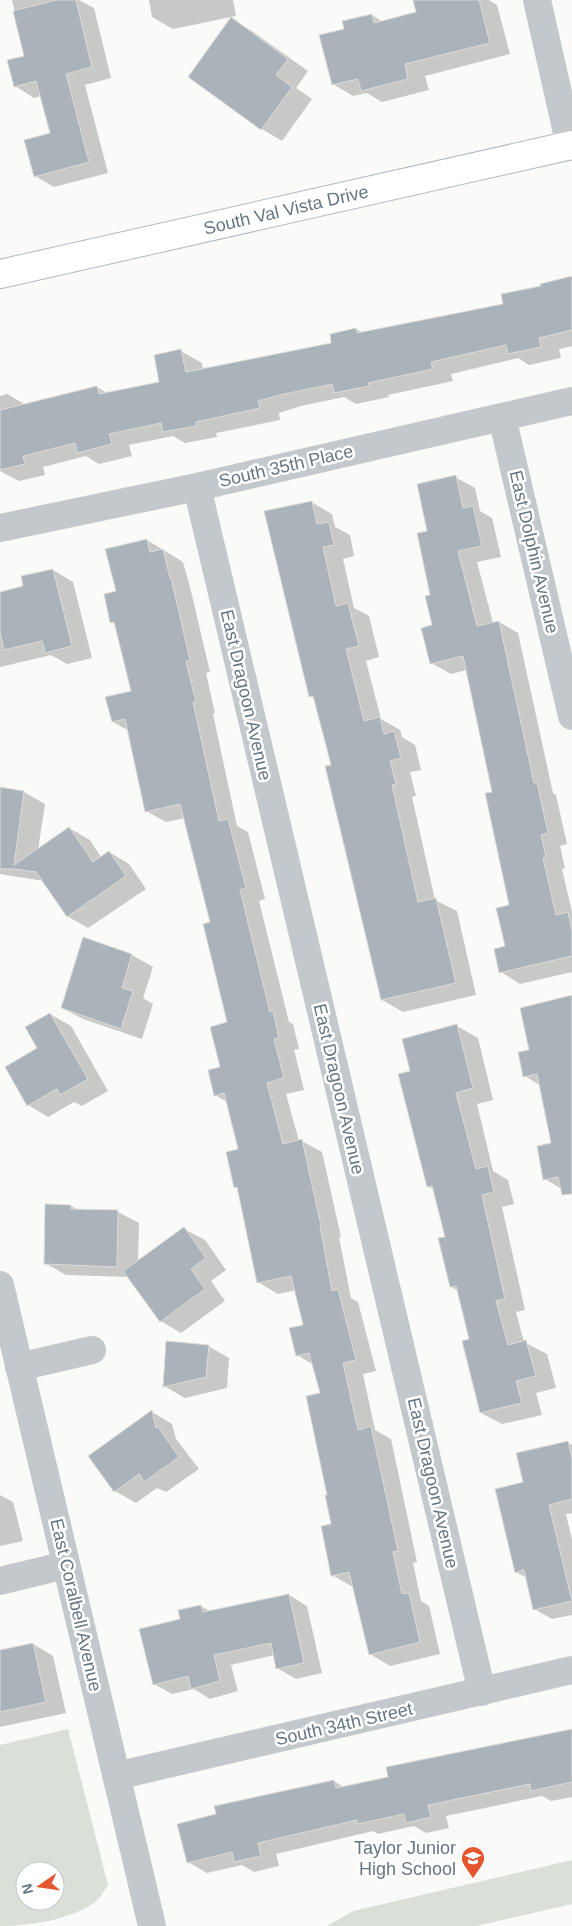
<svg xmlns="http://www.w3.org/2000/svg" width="572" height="1926" font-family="Helvetica,sans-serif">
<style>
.green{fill:#dadfd7;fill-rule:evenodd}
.shadow{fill:#0003}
.building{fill:#aab3b9;stroke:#dcdcda}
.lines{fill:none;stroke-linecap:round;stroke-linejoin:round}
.secondary-casing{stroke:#b3babf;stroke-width:30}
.street{stroke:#c3c8cc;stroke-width:28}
.secondary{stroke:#fff;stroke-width:28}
.labels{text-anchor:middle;stroke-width:5;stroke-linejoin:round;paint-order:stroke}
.street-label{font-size:18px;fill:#657683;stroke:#fff}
.poi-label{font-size:18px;fill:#657683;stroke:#fff;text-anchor:end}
</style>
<rect width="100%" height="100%" fill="#fafaf8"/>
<!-- green -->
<path class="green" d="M68 1729 108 1885C104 1891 99 1899 94 1903 68 1920 30 1926 0 1926V1745ZM25 1871H55V1901H25Z
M572 1860V1904L476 1926H327L353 1911Z"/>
<!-- shadow -->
<path class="shadow" d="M12 0H79L94 8 111 78 85 85 108 173 54 187 35 176 52 134 41 96 34 98 15 86 26 57Z
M149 0H233L236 16 173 29 152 17Z
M414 0H489L497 5 510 54 425 76 429 90 382 102 367 93 353 96 333 84 345 30 372 15 383 22 418 13Z
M231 19 252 31 308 71 296 88 312 99 282 141 262 129 190 77Z
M572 278V346L559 349 561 358 529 365 518 358 451 374 453 381 388 395 389 397 356 404 344 397 301 406 279 413 280 420 216 433 217 437 185 443 173 436 129 445 132 456 99 464 86 456 43 467 45 475 19 481 0 471V396L7 394 26 405 97 387 107 393 161 383 181 351 202 363 203 370 271 355 274 357 333 344 356 329 363 333 505 305 502 295Z
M455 477 475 488 480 511 492 518 501 557 477 562 493 623 499 622 518 633 553 793 556 795 567 844 560 846 565 868 562 869 572 912V972L520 984 501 972 506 947 511 906 494 793 467 670 451 674 431 663 434 626 428 532Z
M311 502 332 514 335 527 350 535 354 556 343 559 354 608 369 616 379 657 366 661 381 719 400 730 402 737 415 745 421 770 410 772 416 796 412 797 435 900 457 911 476 995 403 1012 382 1000 332 766 315 699 310 696Z
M147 540 183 562 191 591 210 672 206 673 215 713 213 714 237 826 248 832 265 899 259 901 289 1022 293 1024 299 1049 294 1050 304 1090 286 1094 299 1141H302L322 1152 341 1237H339L351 1298 358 1302 376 1371 363 1374 375 1430 391 1439 417 1562 413 1563 421 1601 429 1606 440 1654 390 1666 370 1654 353 1587 332 1575V1525L321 1394 314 1365 297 1355 305 1326 296 1290 278 1294 258 1282 239 1189 235 1187 239 1150 227 1102 215 1095 228 1023 212 923 185 818 166 822 146 811 129 731 113 722 132 692 116 625 111 622 117 592Z
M53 570 73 582 92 658 67 664 51 655 0 667V593L25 587Z
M1 789 24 792 45 804 38 850 69 828 90 840 101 857 109 852 129 864 146 889 88 928 67 916 44 881 0 874Z
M84 939 132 955 153 967 143 998 153 1004 142 1039 83 1019 62 1008Z
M572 996V1190L565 1191 545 1179 553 1144 541 1086 525 1076 531 1051Z
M50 1014 71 1026 108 1091 82 1106 74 1102 48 1117 28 1105 39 1049Z
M457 1026 478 1038 493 1100 477 1104 493 1171 508 1180 514 1204 502 1207 525 1310 516 1312 524 1342 547 1354 556 1388 536 1393 542 1415 502 1424 481 1413 470 1340 459 1291 451 1287 446 1237 434 1190 428 1186 411 1072Z
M71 1206 78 1210 118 1212 139 1223 138 1262 184 1229 205 1240 226 1270 211 1281 225 1301 181 1333 161 1321 130 1277 66 1275 45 1263Z
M208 1346 229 1358 227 1388 185 1398 164 1386Z
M152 1412 172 1424 176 1439 199 1469 166 1492 157 1488 136 1503 115 1491Z
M567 1442 572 1445V1513L566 1514 572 1540V1615L552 1619 534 1609 527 1578 516 1572 524 1483Z
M0 1495 13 1502 23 1541 0 1546Z
M289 1595 307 1606 322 1673 296 1679 277 1668 275 1655 231 1665 238 1691 210 1699 194 1689 172 1694 154 1684 181 1620 201 1606 211 1612Z
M33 1644 53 1656 66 1713 0 1727V1651Z
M572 1730V1797L551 1801 542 1796 446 1816 449 1828 426 1833 414 1826 378 1834 373 1831 276 1854 279 1866 254 1872 242 1865 207 1873 188 1862 334 1781 345 1788Z"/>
<!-- building -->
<path class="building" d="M57 0H76L92 67 66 74 89 162 34 177 24 140 50 133 36 81 14 87 7 60 24 56 13 11Z
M413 0H479L490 43 405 64 408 79 361 91 358 79 332 85 319 35 344 29 342 21 372 14 374 23 416 12Z
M231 17 288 59 276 75 292 87 261 130 188 77Z
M572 276V330L539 338 541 347 508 354 506 345 431 362 433 369 368 383 369 386 334 393 332 384 280 395 258 401 260 408 196 422V426L163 432 161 423 109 434 112 444 77 453 75 443 23 456 25 464 0 470V410L97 386 99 394 159 382 154 355 181 349 186 372 331 343 330 334 356 328 357 333 503 304 501 294 541 286 540 284Z
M456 475 463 508 473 506 482 546 458 551 477 626 499 621 534 783 537 782 548 833 541 835 546 857 543 858 556 915 568 912 572 931V956L499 973 494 949 505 946 496 908 509 905 485 793 492 792 463 656 430 664 421 628 432 625 425 596 430 595 417 533 427 531 417 484Z
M312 501 317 524 329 522 334 545 323 547 336 606 348 603 359 646 346 649 364 721 380 717 384 734 394 731 401 758 390 761 396 784 392 785 418 902 436 898 456 983 381 1000 325 766 331 765 313 696 309 697 264 511Z
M147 539 150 552 163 549 170 578H171L190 660 186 662 196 702H193L219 821 228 819 246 888 240 890 270 1012 273 1011 279 1038 274 1039 284 1078 267 1083 283 1144 302 1139 321 1226H320L332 1291 338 1289 356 1360 343 1363 358 1430 371 1426 398 1551 393 1552 402 1594 409 1593 420 1642 369 1655 349 1572 331 1576 321 1526 331 1524 325 1495H327L306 1396 320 1393 309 1353 296 1356 289 1328 303 1325 291 1276 257 1283 237 1187 234 1188 226 1152 238 1149 224 1093 214 1096 208 1070 220 1067 210 1027 227 1022 203 924 210 922 180 804 145 812 125 719 112 722 105 697 131 691 114 622 110 623 104 594 116 591 105 549Z
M53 569 72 646 45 653 42 641 4 650 0 632V592L23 586 21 576Z
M0 787 24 791 14 865 69 827 93 862 109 851 126 876 67 917 36 872 14 869H0Z
M83 937 132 954 122 988 133 991 121 1029 61 1008Z
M572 995V1194L562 1195 558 1177 543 1180 537 1146 551 1143 537 1074 523 1077 518 1052 529 1050 520 1008Z
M50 1013 88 1079 60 1095 57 1089 27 1106 5 1067 37 1048 25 1027Z
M457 1024 473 1088 456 1093 476 1169 488 1166 494 1192 482 1195 505 1299 496 1301 508 1345 526 1340 536 1376 516 1381 522 1403 480 1413 462 1341 469 1339 456 1286 450 1287 438 1238 445 1237 432 1186 427 1187 398 1074 410 1071 402 1039Z
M45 1204 71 1205V1209L118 1210 117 1267 44 1264Z
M184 1227 206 1258 191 1269 205 1289 160 1322 123 1271Z
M166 1341 209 1345 206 1377 163 1387Z
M152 1410 156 1428 158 1427 179 1457 144 1482 139 1474 114 1492 88 1456Z
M568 1441 572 1459V1499L549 1505 572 1601 533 1610 524 1570 515 1573 495 1489 523 1482 516 1453Z
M289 1594 304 1663 276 1669 271 1643 214 1655 220 1681 191 1689 188 1676 153 1685 139 1629 180 1619 178 1610 201 1605 203 1612Z
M33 1643 46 1702 0 1712V1650Z
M572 1729V1782L531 1791 530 1784 428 1805 431 1817 406 1823 404 1814 357 1824V1820L258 1843 261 1856 234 1862 232 1852 187 1863 177 1824 216 1814 214 1806 334 1780 336 1788 388 1777 386 1767Z"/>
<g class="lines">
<!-- secondary casing -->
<g class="secondary-casing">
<path id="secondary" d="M0 274 572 145"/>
</g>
<!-- street -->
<path class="street" d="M537 0 570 146
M502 417 572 716
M197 487 482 1692
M0 528 197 487 572 401
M0 1285 152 1926
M19 1367 92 1350
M0 1581 66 1565
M116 1776 572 1670"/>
<!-- secondary -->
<use href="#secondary" class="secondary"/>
</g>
<!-- icons -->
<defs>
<g id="school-pin" transform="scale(1.25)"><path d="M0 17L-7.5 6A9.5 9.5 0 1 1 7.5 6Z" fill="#e4572e" stroke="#fff"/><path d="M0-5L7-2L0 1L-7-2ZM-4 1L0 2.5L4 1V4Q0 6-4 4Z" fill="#fff"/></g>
</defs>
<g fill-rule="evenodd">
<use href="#school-pin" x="473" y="1858"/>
</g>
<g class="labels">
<!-- street labels -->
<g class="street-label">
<text transform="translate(286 210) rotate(-13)" y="6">South Val Vista Drive</text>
<text transform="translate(286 466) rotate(-13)" y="6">South 35th Place</text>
<text transform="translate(534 552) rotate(77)" y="6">East Dolphin Avenue</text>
<text transform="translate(246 695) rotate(77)" y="6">East Dragoon Avenue</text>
<text transform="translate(339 1089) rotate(77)" y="6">East Dragoon Avenue</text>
<text transform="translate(433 1483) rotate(77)" y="6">East Dragoon Avenue</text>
<text transform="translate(76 1605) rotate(77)" y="6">East Coralbell Avenue</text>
<text transform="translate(344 1724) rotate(-13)" y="6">South 34th Street</text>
</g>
<!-- poi labels -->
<g class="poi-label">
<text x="456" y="1854">Taylor Junior<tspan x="456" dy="21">High School</tspan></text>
</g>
</g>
<!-- north arrow -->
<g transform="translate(40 1886) rotate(257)"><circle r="24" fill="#ffffff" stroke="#c1c8cd"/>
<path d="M0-4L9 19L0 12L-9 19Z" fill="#e4572e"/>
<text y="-8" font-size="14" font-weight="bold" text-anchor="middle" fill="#657683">N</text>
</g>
</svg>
